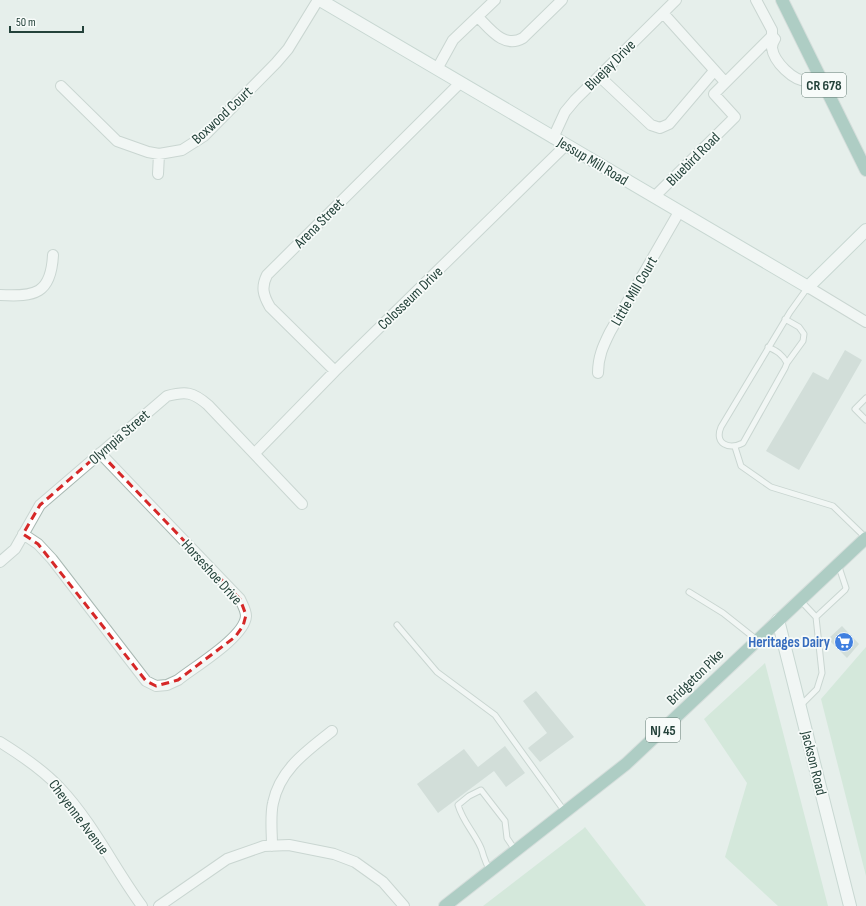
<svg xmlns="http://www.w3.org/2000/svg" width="866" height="906" font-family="'Sofia Sans Condensed',sans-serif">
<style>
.green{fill:#bfe0c8}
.building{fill:#bbcac4}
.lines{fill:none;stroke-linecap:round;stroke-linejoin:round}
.lane-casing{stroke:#a8b8b2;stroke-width:7}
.street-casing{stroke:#a8b8b2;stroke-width:12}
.secondary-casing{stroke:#a4bbb3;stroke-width:14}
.primary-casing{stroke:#c2cac8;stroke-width:14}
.lane{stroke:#fff;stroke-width:5}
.street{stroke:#fff;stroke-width:10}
.secondary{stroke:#fff;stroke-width:12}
.primary{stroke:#6aa596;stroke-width:12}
.marked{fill:none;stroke:#d62828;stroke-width:3;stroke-dasharray:8 5;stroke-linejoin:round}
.labels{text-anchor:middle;stroke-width:3.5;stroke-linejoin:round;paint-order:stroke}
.shield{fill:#f7fbf9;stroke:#637a73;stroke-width:1}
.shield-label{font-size:14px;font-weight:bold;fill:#24423a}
.street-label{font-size:15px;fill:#24423a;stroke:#f7fbf9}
.shop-label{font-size:15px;font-weight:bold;fill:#366cbe;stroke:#f7fbf9;text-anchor:end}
</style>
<rect width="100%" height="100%" fill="#e6efeb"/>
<!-- green -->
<path class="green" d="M866 647V876L821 699Z
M765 663 828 906H778L725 857 747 783 704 719Z
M585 827 646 906H483L583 829Z"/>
<!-- building -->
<path class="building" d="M845 350 862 360 799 470 766 451 813 372 828 380Z
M842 626 859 644 847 658 828 639Z
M536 691 574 737 540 762 528 748 547 733 523 701Z
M505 746 525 773 506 787 494 771 438 813 417 784 464 749 478 767Z"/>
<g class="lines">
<!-- lane casing -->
<g class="lane-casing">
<path id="lane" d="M785 319 799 327 804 334 803 341 787 363
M768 347C777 351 782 354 787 363L785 368 743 443C729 450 714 444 721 427L790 312 808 287
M866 398 855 409 866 420
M735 447 741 466 771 487 833 506 866 538
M689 592 723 613 757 640
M800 600 816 617 822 673 817 689 800 706
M816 617 845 590 846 588 838 564
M397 625 437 672 495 715 565 812
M491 871C483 860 485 858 481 848 474 832 463 822 458 805L469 796 481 790 505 821 507 838 515 850"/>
</g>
<!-- street casing -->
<g class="street-casing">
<path id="street" d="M756 0 772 30V36L775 39C773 42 772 45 772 48 774 62 793 81 807 81 811 81 816 79 820 78
M663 13 725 82
M478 17C490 29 504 49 523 38L562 0
M437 69 453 40 495 0
M599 76 651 125 660 128 669 124 714 71
M61 86 117 141 148 152 159 154 182 150 204 136 276 63 288 49 318 0
M553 138 565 112 575 100 676 0
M158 174 159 154
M654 197 735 117 714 94 772 36
M808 287 866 322
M0 295C35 297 51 294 53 255
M335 371 270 307C263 295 261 287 267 275L460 83
M598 373C598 357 603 346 610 332L679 212
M255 453 335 371 566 145
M23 534 38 544 52 559 146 681 156 686 167 685 178 680C194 667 245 637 246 616 246 610 242 604 240 599L100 453
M0 562 15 549 40 505 167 396C186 391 193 392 208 405L302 504
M0 742C21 755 43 770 60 788 93 823 114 868 142 906
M272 846C272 832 270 816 273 803 280 769 307 751 332 731
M159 906 227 859 264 846 289 845 334 854 355 862 383 882 404 906"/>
</g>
<!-- secondary casing -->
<g class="secondary-casing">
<path id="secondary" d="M320 0 808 287 866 230
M778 620 850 906"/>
</g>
<!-- primary casing -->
<g class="primary-casing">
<path id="primary" d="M782 0 866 170
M445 906 626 764 866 538"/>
</g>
<!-- lane -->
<use href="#lane" class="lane"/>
<!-- street -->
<use href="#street" class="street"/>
<!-- secondary -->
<use href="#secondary" class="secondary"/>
<!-- primary -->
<use href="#primary" class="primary"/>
</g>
<!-- marked area -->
<path d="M0 0H866V906H0ZM100 453 240 599 246 615 243 626 235 637 178 680 156 686 146 681 38 544 23 534 40 505Z" fill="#e6efeb" fill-opacity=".55" fill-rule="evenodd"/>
<path class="marked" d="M100 453 240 599 246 615 243 626 235 637 178 680 156 686 146 681 38 544 23 534 40 505Z"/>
<!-- icons -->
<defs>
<g id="supermarket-disc" transform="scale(1)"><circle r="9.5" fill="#3f7fe0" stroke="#f7fbf9"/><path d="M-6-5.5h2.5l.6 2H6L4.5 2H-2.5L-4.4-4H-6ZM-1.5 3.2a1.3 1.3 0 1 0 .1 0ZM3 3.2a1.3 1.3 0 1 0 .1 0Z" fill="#fff"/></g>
</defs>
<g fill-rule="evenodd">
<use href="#supermarket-disc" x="844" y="642"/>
</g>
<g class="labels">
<!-- shield labels -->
<g class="shield">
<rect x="802" y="73" width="44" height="24" rx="3"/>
<rect x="646" y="718" width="34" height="24" rx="3"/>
</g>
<g class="shield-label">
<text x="824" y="90">CR 678</text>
<text x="663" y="735">NJ 45</text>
</g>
<!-- street labels -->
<g class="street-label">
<text transform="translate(610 65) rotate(-45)" y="5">Bluejay Drive</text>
<text transform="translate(222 115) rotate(-43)" y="5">Boxwood Court</text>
<text transform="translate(693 159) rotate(-45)" y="5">Bluebird Road</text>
<text transform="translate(593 161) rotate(31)" y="5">Jessup Mill Road</text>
<text transform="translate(319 223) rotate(-45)" y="5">Arena Street</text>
<text transform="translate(634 291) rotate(-60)" y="5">Little Mill Court</text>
<text transform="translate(410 298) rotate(-44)" y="5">Colosseum Drive</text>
<text transform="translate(119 437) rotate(-41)" y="5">Olympia Street</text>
<text transform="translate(212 572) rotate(48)" y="5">Horseshoe Drive</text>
<text transform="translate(695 677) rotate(-44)" y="5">Bridgeton Pike</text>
<text transform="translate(814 763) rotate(76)" y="5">Jackson Road</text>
<text transform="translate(79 817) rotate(53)" y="5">Cheyenne Avenue</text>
</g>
<!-- shop labels -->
<g class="shop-label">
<text x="830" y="647">Heritages Dairy</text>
</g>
</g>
<!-- scale -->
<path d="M10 26v6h73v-6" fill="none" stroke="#24423a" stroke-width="2"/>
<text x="16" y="26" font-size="12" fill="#24423a" stroke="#f7fbf9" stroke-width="3" paint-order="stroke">50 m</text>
</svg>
